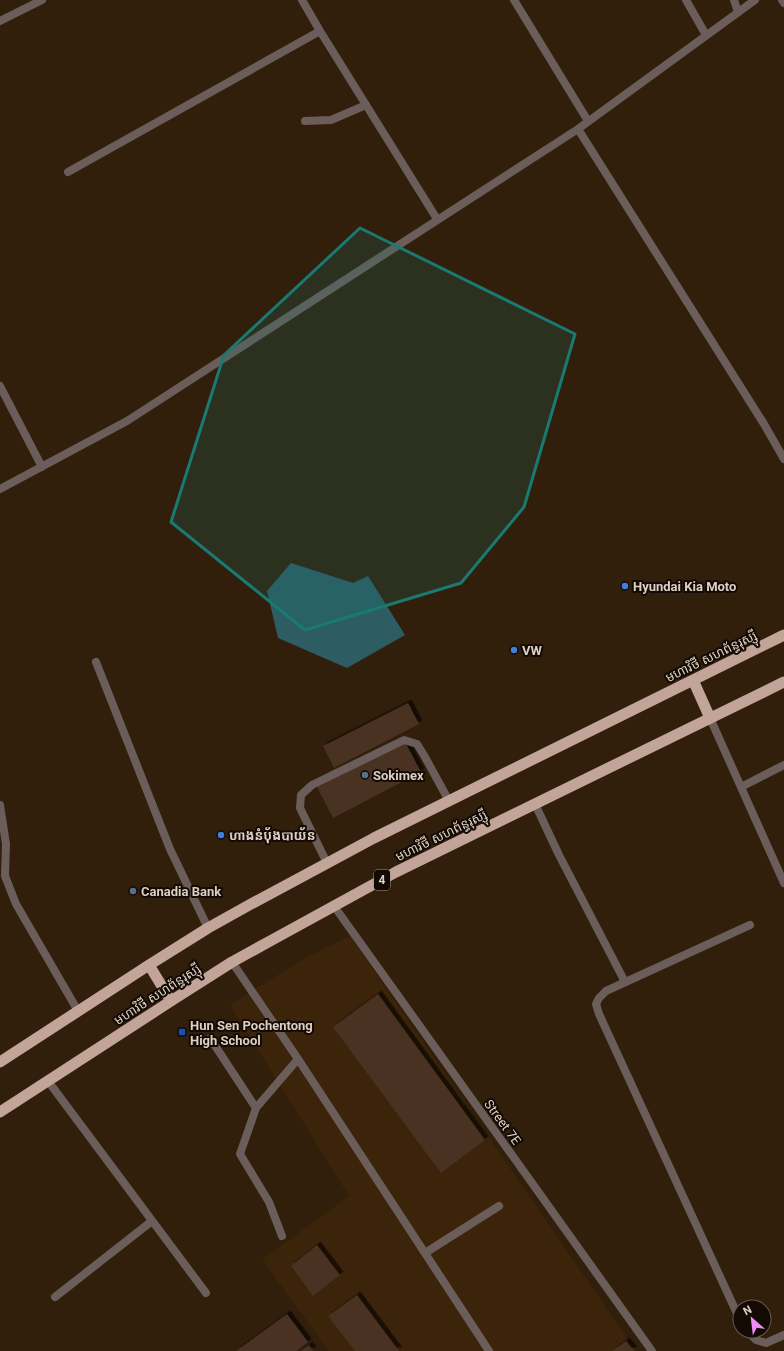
<svg xmlns="http://www.w3.org/2000/svg" width="784" height="1351" font-family="Roboto,'Noto Sans Khmer',sans-serif">
<style>
.built{fill:#3c240b}
.water{fill:#2d5d63}
.building{fill:#493123;filter:url(#shadow)}
.lines{fill:none;stroke-linecap:round;stroke-linejoin:round}
.service{stroke:#6b5d59;stroke-width:8}
.minor{stroke:#6b5d59;stroke-width:8}
.trunk{stroke:#c2a498;stroke-width:11}
.marked{fill:#197a72;fill-opacity:0.2;stroke:#197a72;stroke-width:3;stroke-linejoin:round}
.shop-dot{fill:#3f7fe0;stroke:#130a04;stroke-width:1.5}
.service-dot{fill:#5c6f8a;stroke:#130a04;stroke-width:1.5}
.transit-dot{fill:#1a4fb4;stroke:#130a04;stroke-width:1.5}
.labels{text-anchor:middle;stroke-width:4;stroke-linejoin:round;paint-order:stroke}
.shield{fill:#130a04;stroke:#a0948a;stroke-width:1}
.shield-label{font-size:12px;font-weight:bold;fill:#dccfc4}
.poi-label{font-size:13px;font-weight:bold;fill:#dccfc4;stroke:#130a04;text-anchor:start}
.street-label{font-size:13px;fill:#dccfc4;stroke:#130a04}
</style>
<defs>
<filter id="shadow"><feDropShadow dx="3.5" dy="-3.5" stdDeviation="0" flood-color="#0009"/></filter>
</defs>
<rect width="100%" height="100%" fill="#311f0b"/>
<!-- built -->
<path class="built" d="M350 936 636 1351H329L262 1260 349 1196 230 1005 303 959Z"/>
<!-- water -->
<path class="water" d="M291 563 353 583 368 576 405 635 347 668 278 638 267 591Z"/>
<!-- building -->
<path class="building" d="M408 703 419 724 334 768 323 746Z
M405 742 421 772 333 818 317 787Z
M378 994 485 1140 441 1173 333 1027Z
M317 1245 340 1275 313 1296 291 1266Z
M357 1295 399 1351H355L328 1316Z
M287 1314 308 1342 296 1351H236Z
M626 1341 634 1351H612Z
M309 1345 313 1351H301Z"/>
<g class="lines">
<!-- service -->
<path class="service" d="M734 0 738 12
M305 121 331 120 366 105
M710 718 784 883
M741 787 784 765
M535 804 559 855 625 982
M327 863 300 808 301 795 312 785 404 740 417 744 425 757 449 801
M232 962 298 1059 489 1351
M210 1038 256 1108
M282 1236 269 1202 240 1154 256 1108 298 1059
M425 1253 499 1206
M740 1320 599 1014 596 1004 599 998 606 991 750 925
M747 1331 756 1340 766 1343 784 1335"/>
<!-- minor -->
<path class="minor" d="M302 0 320 31 437 219
M514 0 588 121
M686 0 706 35
M782 0 784 3
M0 21 42 0
M578 129 764 424 784 459
M68 172 320 31
M0 386 42 467
M0 489 127 421 578 129 755 0
M96 662 170 849 208 928
M0 805 6 844 5 876 16 904 78 1011
M334 906 652 1351
M48 1081 206 1293
M55 1297 152 1221"/>
<!-- trunk -->
<path class="trunk" d="M693 680 710 718
M149 965 171 1001
M0 1062 149 965 208 928 251 904 374 838 784 635
M0 1112 171 1001 232 962 272 940 396 872 784 682"/>
</g>
<!-- marked area -->
<path class="marked" d="M360 228 575 334 524 507 461 583 305 630 171 522 224 355Z"/>
<!-- markers -->
<g class="shop-dot">
<circle cx="625" cy="586" r="4"/>
<circle cx="514" cy="650" r="4"/>
<circle cx="221" cy="835" r="4"/>
</g>
<g class="service-dot">
<circle cx="365" cy="775" r="4"/>
<circle cx="133" cy="891" r="4"/>
</g>
<rect class="transit-dot" x="178" y="1028" width="8" height="8" rx="2"/>
<g class="labels">
<!-- shield labels -->
<rect class="shield" x="374" y="870" width="16" height="20" rx="3"/>
<g class="shield-label">
<text x="382" y="884">4</text>
</g>
<!-- poi labels -->
<g class="poi-label">
<text x="633" y="591">Hyundai Kia Moto</text>
<text x="522" y="655">VW</text>
<text x="373" y="780">Sokimex</text>
<text x="229" y="840">ហាងនំបុ័ងបាយ័ន</text>
<text x="141" y="896">Canadia Bank</text>
<text x="190" y="1030">Hun Sen Pochentong<tspan x="190" dy="15">High School</tspan></text>
</g>
<!-- street labels -->
<g class="street-label">
<text transform="translate(711 656) rotate(-26)" y="5">មហាវិថី សហព័ន្ធរុស្ស៊ី</text>
<text transform="translate(441 835) rotate(-26)" y="5">មហាវិថី សហព័ន្ធរុស្ស៊ី</text>
<text transform="translate(157 994) rotate(-33)" y="5">មហាវិថី សហព័ន្ធរុស្ស៊ី</text>
<text transform="translate(503 1122) rotate(54)" y="5">Street 7E</text>
</g>
</g>
<!-- north arrow -->
<g transform="translate(752 1319) rotate(332)"><circle r="19" fill="#130a04" stroke="#635951"/>
<path d="M0-3L7 15L0 10L-7 15Z" fill="#ed8cf9"/>
<text y="-6" font-size="11" font-weight="bold" text-anchor="middle" fill="#dccfc4">N</text>
</g>
</svg>
